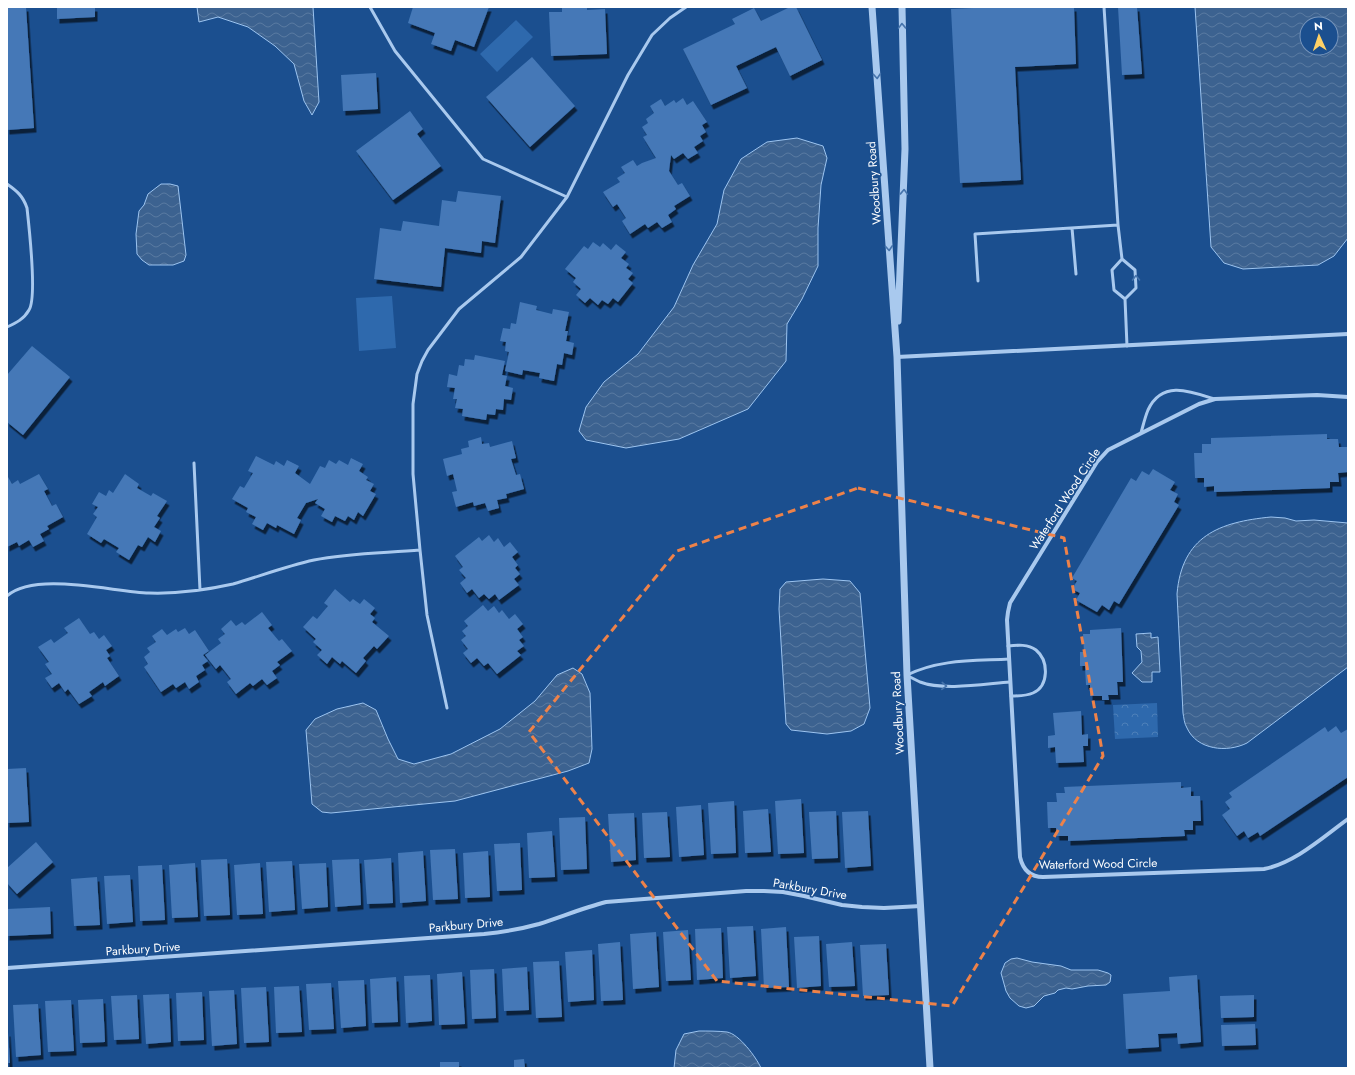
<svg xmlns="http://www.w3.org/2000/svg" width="1355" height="1075" font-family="Jost,sans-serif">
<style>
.forest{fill:url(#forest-crowns)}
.pitch{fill:#2e69ad}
.water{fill:url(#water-waves);stroke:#9cc4f0;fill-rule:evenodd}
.building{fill:#4478b7;filter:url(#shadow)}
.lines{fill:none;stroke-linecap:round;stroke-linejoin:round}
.service{stroke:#a9c9ee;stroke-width:3}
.minor{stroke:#a9c9ee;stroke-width:4}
.tertiary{stroke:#a9c9ee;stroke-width:7}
.oneway{stroke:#4674ac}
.marked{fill:none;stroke:#ee8249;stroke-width:3;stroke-dasharray:8 5;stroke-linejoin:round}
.labels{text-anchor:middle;stroke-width:3;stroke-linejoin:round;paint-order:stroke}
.street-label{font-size:12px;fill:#fff;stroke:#1b4f8f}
</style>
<defs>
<pattern id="forest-crowns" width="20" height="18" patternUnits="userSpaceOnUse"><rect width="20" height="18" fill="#2e69ad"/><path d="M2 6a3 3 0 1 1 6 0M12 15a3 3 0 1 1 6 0" fill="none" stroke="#4d80b9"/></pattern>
<pattern id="water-waves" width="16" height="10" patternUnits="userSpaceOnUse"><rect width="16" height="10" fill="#3c6290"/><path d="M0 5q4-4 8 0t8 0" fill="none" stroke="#597aa1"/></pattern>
<filter id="shadow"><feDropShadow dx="2.5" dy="4.5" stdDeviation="0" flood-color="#0009"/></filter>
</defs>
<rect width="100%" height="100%" fill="#1b4f8f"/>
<!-- forest -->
<path class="forest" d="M1157 703 1158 737 1115 739 1113 705Z"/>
<!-- pitch -->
<path class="pitch" d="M516 20 533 37 497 72 480 54Z
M392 296 396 348 359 351 356 298Z"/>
<!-- water -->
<path class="water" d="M197 7H313L319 102 312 115 304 101 294 64 275 46 248 27 218 17 199 22Z
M1195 7H1348V238L1334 256 1318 265 1243 269 1224 263 1211 247ZM1307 24H1331V48H1307Z
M797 138 823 146 827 158 821 185 818 228V266L802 299 787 324 786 361 748 409 679 439 626 448 586 440 579 431 586 407 604 382 638 354 674 307 693 265 717 224 724 190 741 159 767 142Z
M161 184H170L178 186 186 255 184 261 173 265H149L142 260 137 254 136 234 139 211 144 205 148 194Z
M1271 517 1285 518 1296 521 1314 520 1348 523V667L1247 743C1227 753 1197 750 1187 728 1184 723 1184 718 1183 713L1177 594C1182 536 1219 522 1271 517Z
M823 579 850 581 860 593 870 708 864 724 851 731 827 734 791 730 786 724 779 609 780 589 786 582Z
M1151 633V638L1158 637 1160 672H1152V682H1142L1132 673 1142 662 1141 651 1137 647 1136 634Z
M573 668 582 674 590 693 592 749 589 763 568 771 455 801 331 813 322 812 312 804 306 730 315 719 337 709 363 703 376 710 388 739 398 759 414 764 451 754 500 729 535 701 557 675Z
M1017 958 1032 962 1061 966 1071 970H1098L1108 973 1111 975 1110 982 1106 985 1088 986 1072 989 1066 988 1058 990 1055 993 1044 996 1034 1006 1026 1008 1019 1006 1010 998 1006 991 1001 973 1005 963 1011 959Z
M699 1031C708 1031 718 1031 727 1032 739 1034 756 1057 761 1068H674L676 1050 684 1034Z"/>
<!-- building -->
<path class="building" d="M7 7H26L34 128 7 130Z
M57 7H95V17L57 19Z
M413 7H489L474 47 455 40 451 51 431 44 435 33 408 23Z
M562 7H587V10L605 9 607 54 551 56 549 12H562Z
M790 7H796L822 60 790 76 776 47 736 66 747 88 711 105 683 49 735 24 732 19 754 8 761 21Z
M995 7H1074L1076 64 1015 67 1021 180 960 183 951 9Z
M1118 7H1137L1142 74 1122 75Z
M532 57 575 106 530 147 486 97Z
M376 73 378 109 343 111 341 75Z
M683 98 687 105 693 101 707 122 702 125 706 132 700 136 703 141 694 147 698 153 688 159 683 153 674 159 671 155 669 171 678 185 682 183 690 196 674 206 676 209 668 215 672 222 662 228 657 222 648 228 645 224 630 234 622 221 626 218 617 204 613 207 603 192 620 182 617 178 625 173 621 167 633 160 637 166 642 163 656 158 643 137 647 135 642 127 648 123 646 119 654 113 650 106 661 99 665 106 674 100 676 103Z
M410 111 423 129 417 134 441 166 393 200 356 151Z
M458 191 501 196 495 243 482 241 481 253 445 248 441 287 374 279 380 228 401 231 403 221 439 226 442 200 456 202Z
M593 242 600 247 603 243 611 250 616 244 626 252 621 258 629 264 626 268 633 273 628 279 633 283 618 302 613 298 608 304 602 300 598 305 590 298 585 303 576 295 581 289 573 282 576 278 565 269 584 246 588 249Z
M520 302 537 306 536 310 552 314 553 309 569 312 565 331H568L566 341 574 343 572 355 564 353 562 365 557 364 554 381 539 378 540 373 523 370 522 375 505 371 509 352 505 351 506 342 500 341 503 328 510 329 511 323 516 324Z
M32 346 70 377 23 435 7 422V375Z
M475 355 505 361 502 375 507 376 505 386 513 388 511 400 504 399 503 410 496 409 495 415 487 414 486 420 462 416 463 409 455 408 457 399H453L455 388 447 387 449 374 457 376 459 365 464 366 465 359 474 360Z
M1327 434V439H1338L1339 447H1347L1348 472 1338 473 1339 482H1330V488L1214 492V486L1204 487V478H1195L1194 453H1202V444H1211V438Z
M481 437 482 444 489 443 490 447 512 441 516 458 511 459 516 475 520 474 524 489 506 494 507 498 497 500 499 508 488 511 485 503 474 506 473 502 456 507 452 492 457 491 453 474 447 476 443 459 462 454 461 449 469 447 468 441Z
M256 456 274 465 276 461 284 466 287 460 299 466 295 473 310 484 320 466 325 468 329 460 336 464 339 460 348 465 351 458 363 464 359 471 368 477 366 480 374 484 370 491 376 494 363 516 358 512 354 520 348 516 345 521 335 516 332 522 321 516 325 509 315 503 318 499 306 503 297 518 301 520 294 534 277 525 276 528 267 523 263 530 252 524 256 517 246 512 248 508 232 499 240 486 244 488 253 473 248 471Z
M1153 469 1175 482 1170 490 1178 494 1174 502 1179 505 1119 604 1114 601 1109 610 1102 605 1097 612 1076 600 1080 593 1072 589 1077 581 1072 578 1131 478 1136 481 1142 471 1149 475Z
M39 474 48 489 44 491 52 506 56 504 63 517 47 526 49 529 40 534 44 541 33 547 29 540 19 546 17 542 7 547V478L8 477 12 484 18 480 20 484Z
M125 474 139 484 137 488 151 496 153 493 167 501 157 516 160 518 154 527 161 531 155 542 148 537 142 547 138 545 129 560 116 552 119 548 104 539 101 543 87 534 97 517 93 514 98 507 92 504 99 492 106 496 109 490 113 493Z
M489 535 494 542 498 538 504 547 510 542 518 552 512 557 518 565 515 568 520 574 514 579 519 585 499 600 495 594 489 599 484 594 479 598 472 589 467 593 460 583 466 578 459 570 463 567 455 556 479 537 482 541Z
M335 589 350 602 353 599 360 604 364 599 375 608 370 614 375 618 372 622 389 636 377 649 374 646 363 658 366 661 356 673 342 661 340 664 332 657 327 664 317 655 322 650 313 642 316 639 303 627 313 616 317 619 328 606 324 603Z
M483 605 488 611 494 606 499 613 502 610 509 619 515 614 523 624 517 629 523 637 519 640 524 646 517 651 521 655 497 674 488 663 484 666 477 658 471 663 463 653 468 649 461 640 466 636 462 631 468 626 464 621Z
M262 612 272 625 268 628 279 641 282 639 292 651 277 662 280 665 272 671 277 678 267 685 262 679 253 686 250 683 236 694 227 682 231 679 220 665 216 669 205 655 221 643 218 639 225 634 221 629 231 620 236 626 242 622 245 625Z
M79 618 90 634 94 632 99 639 104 635 112 646 106 650 110 656 107 658 119 676 105 686 103 682 89 692 92 696 79 704 68 689 65 692 59 683 52 688 45 678 52 674 45 664 49 662 38 647 51 639 54 643 68 633 64 628Z
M185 628 189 634 195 630 209 651 203 655 208 661 202 665 205 670 196 676 199 682 189 689 185 682 176 688 173 684 161 692 144 667 148 664 144 657 150 652 147 648 156 642 152 636 162 629 167 635 176 629 178 632Z
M1121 628 1123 682H1117L1118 695H1108L1109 700H1102V696H1090V685H1086L1085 666H1080V652H1084L1083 634H1090V630Z
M1081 711 1082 735 1088 734V746H1083L1084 762 1056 763 1055 747 1048 748V736L1055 735 1053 713Z
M1336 726 1341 733 1348 729V777L1260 836 1258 832 1248 838 1244 831 1237 836 1222 815 1230 809 1225 802 1232 797 1229 793 1325 727 1328 732Z
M26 768 29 822 7 823V769Z
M1181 782V788L1191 787V796H1200L1201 821H1193V830H1184L1185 836 1068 841V836H1057L1056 828H1048L1047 802H1057L1056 793H1065L1064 787Z
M801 799 804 853 778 854 775 801Z
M734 801 736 853 711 854 708 803Z
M701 805 704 855 679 857 676 807Z
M768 809 771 852 745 853 743 811Z
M836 811 838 858 812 859 809 812Z
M868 811 871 866 845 868 842 812Z
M667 812 670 857 644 858 642 813Z
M634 813 636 860 611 862 608 814Z
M585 817 587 869 561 870 559 818Z
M552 831 555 877 529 878 527 833Z
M36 842 53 862 17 894 7 883V868Z
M520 843 522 890 497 891 494 844Z
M455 849 458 899 433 900 430 850Z
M423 851 426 901 400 903 398 853Z
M488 851 490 897 465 898 463 853Z
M391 858 393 903 367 904 364 860Z
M227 859 230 915 204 916 201 860Z
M359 859 361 905 335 907 332 860Z
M292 861 295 910 269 912 266 862Z
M195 863 198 917 172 918 169 865Z
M260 863 263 914 237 915 234 865Z
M326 863 328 907 302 909 299 864Z
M162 865 165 920 140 921 138 866Z
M130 875 133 922 107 924 104 876Z
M97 877 100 925 74 926 71 879Z
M50 907 51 934 7 936V909Z
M753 926 756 976 730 978 727 927Z
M786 927 789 987 764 988 761 929Z
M721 928 723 978 697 980 695 929Z
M688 930 691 980 666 981 663 932Z
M656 932 659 987 633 989 630 934Z
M819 936 821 986 797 988 794 937Z
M620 942 623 1000 601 1001 598 944Z
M852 942 855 986 829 987 826 944Z
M886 944 889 995 863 996 860 945Z
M592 950 594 1000 568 1002 565 952Z
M559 961 562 1017 536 1018 533 962Z
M527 967 529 1010 504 1011 502 969Z
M494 969 496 1018 472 1019 470 970Z
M462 972 465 1024 439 1025 437 974Z
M430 975 432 1021 406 1023 404 976Z
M1197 975 1201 1042 1178 1044 1177 1033 1158 1034 1159 1047 1126 1049 1123 994 1170 991 1169 977Z
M396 977 398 1022 372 1023 370 979Z
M364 980 366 1026 341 1028 338 981Z
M331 983 334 1029 309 1030 306 984Z
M299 986 302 1032 276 1033 274 987Z
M266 987 269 1042 244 1043 241 988Z
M234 990 237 1044 212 1046 209 991Z
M202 992 204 1040 178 1041 176 993Z
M169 994 171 1042 146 1044 143 995Z
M137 995 139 1039 114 1040 111 996Z
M1254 995V1017L1221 1018 1220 996Z
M103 999 105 1042 80 1043 78 1000Z
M71 1000 74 1051 48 1052 45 1001Z
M38 1004 41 1055 16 1057 13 1005Z
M1255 1024 1256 1045 1222 1046 1221 1025Z
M7 1032H8L10 1063H7Z
M524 1059 525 1068H514V1060Z
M440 1062H459V1068H440Z"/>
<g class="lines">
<!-- service -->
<path class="service" d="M370 7 395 51 483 159 567 197
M7 184C17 191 23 196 27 208 29 226 37 298 29 310 24 319 16 323 7 327
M1118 225 1122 259 1135 270 1136 288 1125 299
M1072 228 1076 274
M1122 259 1112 270 1114 290 1125 299 1127 346
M978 281 975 234 1118 225 1104 7
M1141 433C1143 426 1145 417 1148 410 1162 380 1190 391 1214 399
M194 463 200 590
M7 596C35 571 113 592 149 593 177 594 206 590 233 584 260 576 287 566 314 560 348 553 385 553 420 550
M1008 646C1018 645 1028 644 1036 650 1049 661 1049 686 1033 693 1026 696 1018 696 1011 696
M907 675C940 659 973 661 1009 659
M908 676C912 678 916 680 920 682 944 691 984 684 1010 682
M447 708 427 615 420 550 413 474V404L417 374 422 361 428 350 459 309 521 257 567 197 628 75 652 35 670 18 686 7"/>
<!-- minor -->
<path class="minor" d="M897 357 1348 334
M1348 397 1317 395 1215 399 1199 404 1108 450 1097 462 1010 603 1008 612 1007 620 1020 857C1023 870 1030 877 1043 877L1264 869C1295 863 1323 837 1348 819
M7 968 484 934C503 932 521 929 539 924 561 917 583 908 606 902L746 891H764L783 892 804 896 842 905 862 907 884 908 921 906"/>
<!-- tertiary -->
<path class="tertiary" d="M872 7 897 357 907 675 930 1068
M898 321 905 149 902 7"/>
</g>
<!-- one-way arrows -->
<defs><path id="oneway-chevron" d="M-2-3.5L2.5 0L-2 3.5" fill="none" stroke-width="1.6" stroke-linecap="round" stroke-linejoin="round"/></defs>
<g class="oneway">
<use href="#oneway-chevron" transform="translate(902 26) rotate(-92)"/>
<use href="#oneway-chevron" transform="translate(877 76) rotate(86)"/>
<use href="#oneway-chevron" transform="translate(904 192) rotate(-88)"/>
<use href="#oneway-chevron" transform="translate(889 248) rotate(86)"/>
<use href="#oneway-chevron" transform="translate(1136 278) rotate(-91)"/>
<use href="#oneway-chevron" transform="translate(944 686) rotate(3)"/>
</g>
<!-- marked area -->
<path class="marked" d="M858 488 1064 538 1103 756 952 1006 717 981 529 732 677 551Z"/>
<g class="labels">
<!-- street labels -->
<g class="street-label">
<text transform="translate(874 183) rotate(-94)" y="4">Woodbury Road</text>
<text transform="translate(1065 499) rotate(-57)" y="4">Waterford Wood Circle</text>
<text transform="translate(898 713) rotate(-93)" y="4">Woodbury Road</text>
<text transform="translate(1098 864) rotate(-1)" y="4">Waterford Wood Circle</text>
<text transform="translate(810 889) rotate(10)" y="4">Parkbury Drive</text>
<text transform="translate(466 925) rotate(-5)" y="4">Parkbury Drive</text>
<text transform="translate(143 949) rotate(-4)" y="4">Parkbury Drive</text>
</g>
</g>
<!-- border -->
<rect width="1355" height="1075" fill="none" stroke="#ffffff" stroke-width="16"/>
<!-- north arrow -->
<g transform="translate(1319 36) rotate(357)"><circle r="19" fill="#1b4f8f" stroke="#7695bc"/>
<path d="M0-3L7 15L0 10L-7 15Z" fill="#ffd166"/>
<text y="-6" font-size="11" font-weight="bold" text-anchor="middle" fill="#ffffff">N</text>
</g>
</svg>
